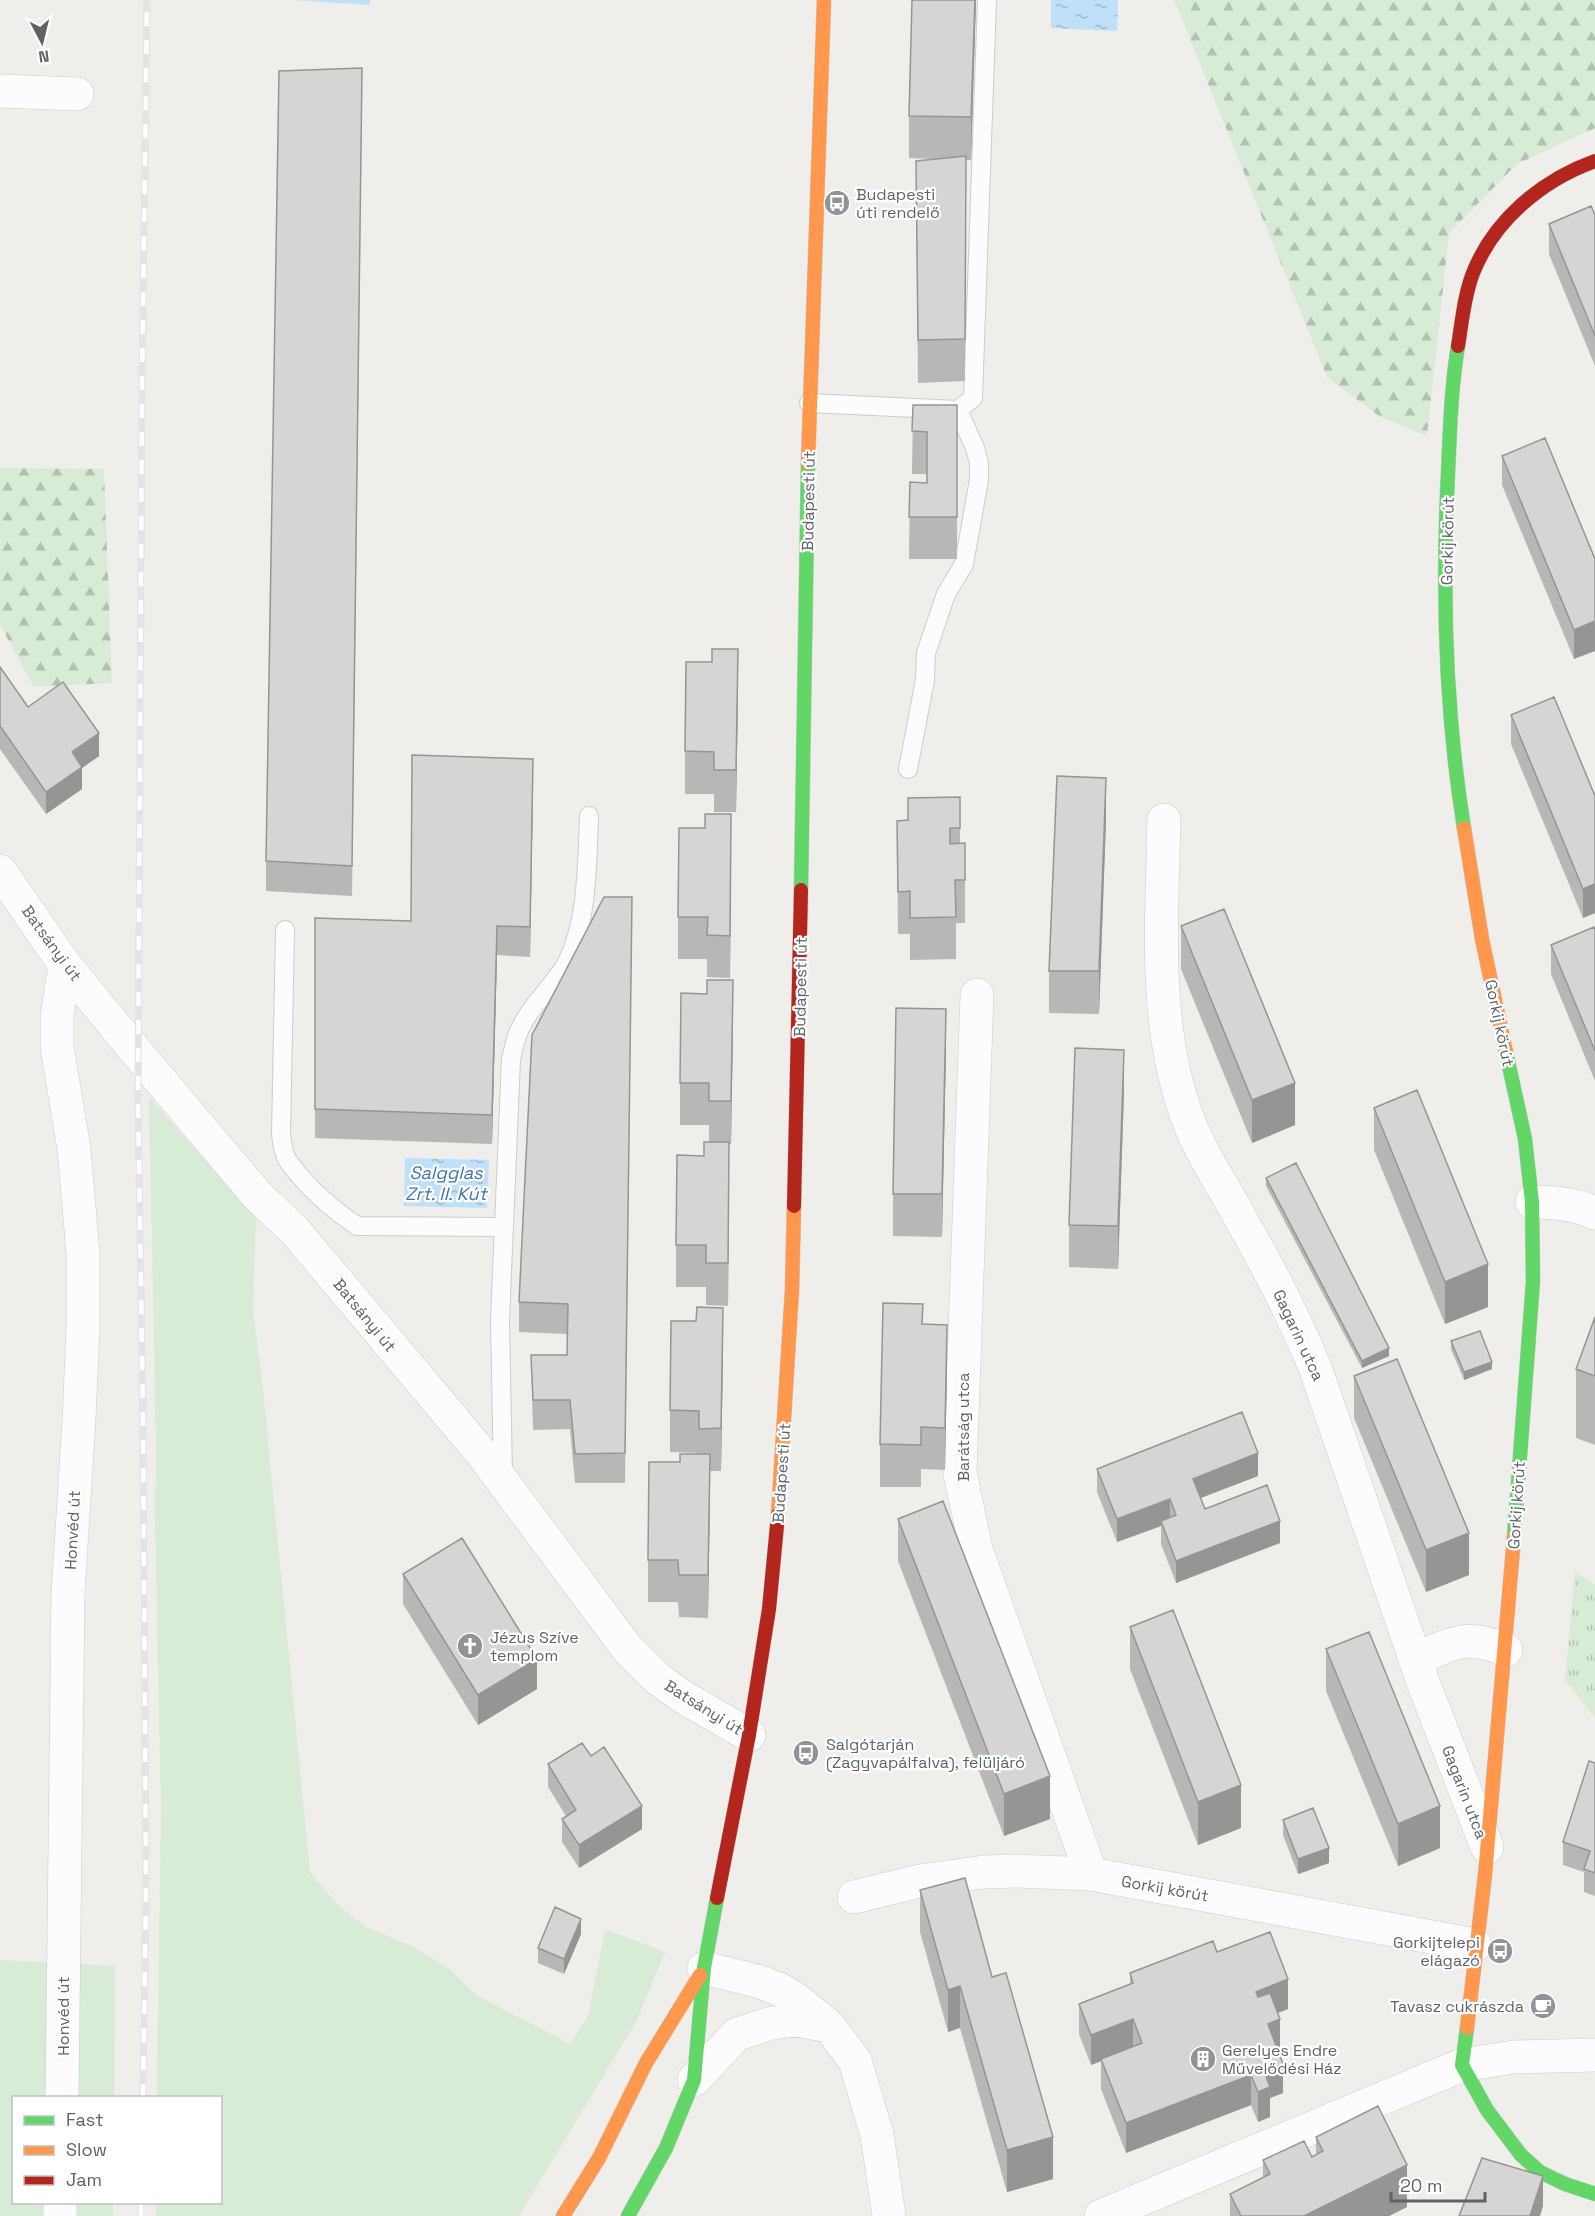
<svg xmlns="http://www.w3.org/2000/svg" width="1595" height="2216" font-family="'Space Grotesk',sans-serif">
<style>
.grass{fill:#d8ebd6}
.forest{fill:url(#forest-firs)}
.park{fill:url(#park-tufts)}
.water{fill:url(#water-ripples)}
.lines{fill:none;stroke-linecap:round;stroke-linejoin:round}
.lane-casing{stroke:#cbcccc;stroke-width:20}
.street-casing{stroke:#cbcccc;stroke-width:34}
.fast-casing{stroke:#cacacb;stroke-width:15}
.slow-casing{stroke:#cacacb;stroke-width:15}
.jam-casing{stroke:#cacacb;stroke-width:15}
.lane{stroke:#fdfcfc;stroke-width:18}
.street{stroke:#fdfcfc;stroke-width:33}
.fast{stroke:#63d668;stroke-width:14}
.slow{stroke:#ff974d;stroke-width:14}
.jam{stroke:#b3261e;stroke-width:14}
.rail-casing{stroke:#e4e4e4;stroke-width:7}
.rail{stroke:#fff;stroke-width:4.5;stroke-dasharray:14;stroke-linecap:butt}
.wall{fill:#b8b7b5}
.shaded-wall{fill:#969594}
.building{fill:#d6d5d3;stroke:#969594;stroke-width:1.5}
.labels{text-anchor:middle;stroke-width:4.5;stroke-linejoin:round;paint-order:stroke}
.poi-label{font-size:16px;fill:#5f6368;stroke:#fff;text-anchor:start}
.street-label{font-size:16px;fill:#5f6368;stroke:#fff}
.water-label{font-size:18px;font-style:italic;fill:#4174aa;stroke:#fff}
</style>
<defs>
<pattern id="forest-firs" width="22" height="20" patternUnits="userSpaceOnUse" patternTransform="scale(1.5)"><rect width="22" height="20" fill="#d8ebd6"/><path d="M5 1l3.5 6h-7zM16 11l3.5 6h-7z" fill="#b2c2b1"/></pattern>
<pattern id="park-tufts" width="24" height="20" patternUnits="userSpaceOnUse" patternTransform="scale(1.5)"><rect width="24" height="20" fill="#d8ebd6"/><path d="M3 7l-1-3M5 7V3M7 7l1-3M15 17l-1-3M17 17v-4M19 17l1-3" fill="none" stroke="#b2c2b1"/></pattern>
<pattern id="water-ripples" width="26" height="14" patternUnits="userSpaceOnUse" patternTransform="scale(1.5)"><rect width="26" height="14" fill="#bfe0f9"/><path d="M2 4q2-2 4 0t4 0M15 11q2-2 4 0t4 0" fill="none" stroke="#9eb9cd"/></pattern>
</defs>
<rect width="100%" height="100%" fill="#efeeea"/>
<!-- grass -->
<path class="grass" d="M149 1097 256 1217 253 1309 263 1389 310 1872 338 1905 366 1927 414 1947 450 1969 476 1995 570 2044 588 2016 605 1929 665 1952 637 2020 519 2216H156V2203L220 2202V2098L157 2097 161 1806 155 1516 156 1453Z
M0 1960 115 1966 114 2097 14 2098V2202L113 2203V2216H0Z"/>
<!-- forest -->
<path class="forest" d="M1174 0H1595V128L1517 164 1449 233 1427 436 1379 416 1327 377Z
M0 468 104 469 112 683 34 687 0 625Z"/>
<!-- park -->
<path class="park" d="M1575 1571 1595 1585V1718L1565 1680Z"/>
<!-- water -->
<path class="water" d="M294 0H370V5Z
M1051 0H1118L1117 31 1051 28Z
M405 1158 489 1160 487 1208 404 1206Z"/>
<g class="lines">
<!-- lane casing -->
<g class="lane-casing">
<path id="lane" d="M809 403 958 410 973 398 987 0
M908 769 925 680 926 653 946 594 964 564 979 480V463L975 448 958 410
M285 930 281 1134C282 1143 283 1153 288 1161 306 1186 332 1209 357 1226L504 1227
M503 1476 500 1320 511 1059C513 1051 515 1041 518 1033 528 1009 549 990 563 969 588 929 587 863 589 816"/>
</g>
<!-- street casing -->
<g class="street-casing">
<path id="street" d="M0 91 77 94
M1164 820C1162 922 1152 1031 1191 1127 1205 1161 1226 1190 1243 1223 1270 1270 1295 1319 1316 1370L1423 1682 1487 1847
M0 871 65 965 138 1054 257 1195 295 1231 483 1455 627 1648 657 1678 683 1697 749 1735
M977 995 960 1473 976 1549 1091 1874
M1532 1202C1555 1202 1574 1204 1595 1213
M1415 1660C1452 1643 1467 1633 1506 1650
M854 1897 920 1881 984 1872 1016 1871 1091 1874 1475 1945
M704 1968 757 1981 779 1989 797 2000 829 2026 855 2061 877 2135 889 2216
M694 2080 737 2034 772 2023 796 2020 829 2026
M62 2098 68 1593 79 1420 83 1328V1253L74 1149 57 1047V1016L65 965
M60 2216V2202
M1101 2216 1462 2065 1514 2057 1595 2055"/>
</g>
<!-- fast casing -->
<g class="fast-casing">
<path id="fast" d="M1458 346C1451 388 1450 430 1448 473 1442 592 1445 711 1464 828
M801 890 808 463
M1506 1052 1525 1139 1532 1202 1533 1281 1514 1537
M1467 2028 1462 2065 1487 2110 1521 2155 1540 2172 1565 2184 1595 2194
M628 2216 666 2148 694 2080 704 1968 717 1898"/>
</g>
<!-- slow casing -->
<g class="slow-casing">
<path id="slow" d="M808 463 824 0
M1464 828 1482 939 1506 1052
M778 1515 792 1290 794 1206
M1467 2028 1485 1875 1514 1537
M563 2216 599 2158 646 2063 700 1975"/>
</g>
<!-- jam casing -->
<g class="jam-casing">
<path id="jam" d="M1458 346C1462 322 1464 296 1473 273 1494 220 1542 180 1595 161
M794 1206 801 890
M717 1898 749 1735 769 1609 778 1515"/>
</g>
<!-- lane -->
<use href="#lane" class="lane"/>
<!-- street -->
<use href="#street" class="street"/>
<!-- fast -->
<use href="#fast" class="fast"/>
<!-- slow -->
<use href="#slow" class="slow"/>
<!-- jam -->
<use href="#jam" class="jam"/>
<!-- rail casing -->
<g class="rail-casing">
<path id="rail" d="M143 2098 146 1889 143 1419 138 1098 142 390 147 0
M141 2216V2202"/>
</g>
<!-- rail -->
<use href="#rail" class="rail"/>
</g>
<!-- wall -->
<path class="wall" d="M976 0 971 160H966L965 381 918 383 916 161 936 159 909 158V116Z
M362 98 352 896 266 891V861Z
M1595 215V366L1549 254V224Z
M913 405H957V559H909L910 482 927 483V474H912Z
M1502 456 1595 559 1574 659 1502 485Z
M0 667 28 707 99 756 82 768V789L46 814 0 749Z
M738 691 736 812H714V794H685V751Z
M1511 715 1595 796V913L1583 918 1511 744Z
M533 789 530 957 497 955 492 1144 315 1138V918L411 921Z
M960 797V844L965 880V923H956V959L910 960V934H898L897 821 908 820Z
M1106 820 1099 1014 1049 1013V971Z
M731 857 730 978 707 977V959H678V917Z
M632 897 625 1483H575L570 1429 533 1430 531 1355H567V1334L519 1332V1302Z
M1181 926 1295 1125 1252 1143 1181 969Z
M1595 930V1081L1551 974V945Z
M733 1022 731 1144H729L728 1306 706 1305V1287H676V1245L704 1156 709 1142V1125H680V1083Z
M946 1051 942 1237 893 1236V1194Z
M1124 1092 1118 1269 1069 1267V1225Z
M1374 1108 1488 1307 1445 1324 1374 1150Z
M1266 1178 1389 1356 1362 1368 1266 1186Z
M1595 1317V1445L1576 1438V1369Z
M923 1324 947 1367 945 1470 921 1469V1487H880V1444Z
M1451 1341 1492 1369 1464 1380 1451 1349Z
M723 1350 721 1471H710L708 1618 679 1617 678 1602H648V1560L680 1462 699 1454V1453L670 1452V1410Z
M1354 1376 1469 1575 1426 1592 1354 1418Z
M1097 1469 1258 1476 1200 1498 1205 1509 1280 1543 1176 1583 1161 1544V1526L1117 1542 1097 1492Z
M898 1519 1050 1819 1004 1836 898 1561Z
M403 1574 537 1689 478 1725 403 1604Z
M1130 1627 1241 1828 1198 1845 1130 1669Z
M1326 1649 1440 1848 1398 1866 1326 1691Z
M591 1756 642 1829 579 1868 562 1842V1819L566 1816 548 1787V1764Z
M1595 1763V1896L1584 1892V1872L1563 1865V1842Z
M1283 1820 1329 1863 1298 1874 1283 1835Z
M920 1890 992 1977 1053 2179 1007 2192 960 2028 948 2032 920 1932Z
M581 1934 564 1974 538 1963V1948Z
M1217 1952 1288 2009 1278 2013 1280 2049 1278 2050 1283 2093 1270 2098V2117L1258 2122 1251 2105 1126 2153 1101 2089V2061L1091 2065 1079 2034V2004L1130 1985V1973Z
M1316 2137 1407 2207 1389 2216H1230V2194L1263 2178V2160L1312 2157 1316 2155Z"/>
<!-- shaded-wall -->
<path class="shaded-wall" d="M975 0H976L971 160V117Z
M1595 621V651L1574 659V630Z
M738 649V691L736 812V770Z
M99 733V756L82 768V789L46 814V792L72 752Z
M533 759V789L530 957V927Z
M1106 778V820L1099 1014V971Z
M731 814V857L730 978V936Z
M1595 884V913L1583 918V889Z
M497 926V955L492 1144V1115Z
M733 980V1022L731 1144V1101Z
M946 1009V1051L942 1237V1194Z
M1124 1050V1092L1118 1269V1226Z
M1295 1083V1125L1252 1143V1100Z
M729 1142V1184L728 1306V1263Z
M1488 1264V1307L1445 1324V1282Z
M723 1308V1350L721 1471V1428Z
M947 1325V1367L945 1470V1428Z
M1389 1348V1356L1362 1368V1361Z
M1492 1362V1369L1464 1380V1372Z
M1258 1453V1476L1193 1501V1479Z
M710 1454V1496L708 1618V1575Z
M1170 1499V1522L1161 1521V1526L1117 1542V1519Z
M1280 1521V1543L1176 1583V1561Z
M1469 1533V1575L1426 1592V1550Z
M537 1659V1689L478 1725V1695Z
M1050 1776V1819L1004 1836V1794Z
M1241 1785V1828L1198 1845V1802Z
M642 1806V1829L579 1868V1845Z
M1440 1806V1848L1398 1866V1824Z
M1329 1848V1863L1298 1874V1859Z
M581 1919V1934L564 1974V1959Z
M1288 1979V2009L1256 2021V1992Z
M960 1986V2028L948 2032V1990Z
M1133 2019V2049L1091 2065V2035Z
M1280 2019V2049L1268 2054V2024Z
M1283 2064V2093L1270 2098V2117L1258 2122V2092L1264 2071Z
M1251 2075V2105L1126 2153V2123Z
M1053 2137V2179L1007 2192V2150Z
M1407 2165V2207L1389 2216H1304Z
M1543 2176V2206L1540 2216H1530Z"/>
<!-- building -->
<path class="building" d="M912 0H975L971 117 909 116Z
M362 68 352 866 266 861 279 71Z
M966 156 965 339 918 340 916 161Z
M1591 206 1595 215V336L1549 224Z
M913 405H957V517H909L910 482 927 483V432L912 431Z
M1545 438 1595 559V621L1574 630 1502 456Z
M712 649H738L736 770H714V752L685 751 686 662H712Z
M0 667 28 707 63 682 99 733 72 752 82 767 46 792 0 726Z
M1554 697 1595 796V884L1583 889 1511 715Z
M412 755 533 759 530 927 497 926 492 1115 315 1109V918L411 921Z
M1057 776 1106 778 1099 971H1049Z
M960 797V828H950V844L965 843V880H955L956 917 910 918V891L898 892 897 821 908 820V798Z
M705 814H731L730 936 707 935 708 917H678L679 828H705Z
M604 897H632L625 1453 575 1454 570 1400H533L531 1355H567L568 1304 519 1302 532 1035Z
M1224 909 1295 1083 1252 1100 1181 926Z
M1594 927 1595 930V1051L1551 945Z
M707 980H733L731 1101H709V1083H680L681 993 707 994Z
M896 1008 946 1009 942 1194H893Z
M1075 1048 1124 1050 1118 1226 1069 1225Z
M1417 1090 1488 1264 1445 1282 1374 1108Z
M704 1142H729L728 1263H706V1245H676L677 1155 704 1156Z
M1296 1163 1389 1348 1362 1361 1266 1178Z
M883 1303 923 1304 922 1324 947 1325 945 1428 921 1427V1445L880 1444Z
M697 1307 723 1308 721 1428 699 1429V1411L670 1410 671 1321H696Z
M1595 1317V1376L1576 1369Z
M1480 1331 1492 1362 1464 1372 1451 1341Z
M1397 1359 1469 1533 1426 1550 1354 1376Z
M1242 1412 1258 1453 1193 1479 1205 1509 1267 1485 1280 1521 1176 1561 1161 1521 1176 1515 1170 1499 1117 1519 1097 1469Z
M680 1454H710L708 1575H679L678 1560H648L649 1462H680Z
M943 1501 1050 1776 1004 1794 898 1519Z
M462 1538 537 1659 478 1695 403 1574Z
M1173 1610 1241 1785 1198 1802 1130 1627Z
M1369 1632 1440 1806 1398 1824 1326 1649Z
M582 1743 591 1756 604 1747 642 1806 579 1845 562 1819 576 1810 548 1764Z
M1589 1761 1595 1763V1873L1584 1869 1590 1851 1563 1842Z
M1313 1808 1329 1848 1298 1859 1283 1820Z
M965 1878 992 1977 1006 1973 1053 2137 1007 2150 960 1986 948 1990 920 1890Z
M555 1907 581 1919 564 1959 538 1948Z
M1270 1932 1288 1979 1256 1992 1258 1997 1270 1993 1280 2019 1268 2024 1283 2064 1264 2071 1270 2087 1258 2092 1251 2075 1126 2123 1101 2059 1142 2043 1133 2019 1091 2035 1079 2004 1133 1983 1130 1973 1213 1941 1217 1952Z
M1378 2106 1407 2165 1304 2216H1241L1230 2194 1270 2174 1263 2160 1304 2141 1312 2157 1323 2151 1316 2137Z
M1482 2158 1543 2176 1530 2216H1459Z"/>
<!-- icons -->
<defs>
<g id="bus-disc" transform="scale(1.35)"><circle r="9.5" fill="#919496" stroke="#fff"/><path d="M-5-6H5V4H4V6H2V4H-2V6H-4V4H-5ZM-3.5-4V0h7V-4ZM-3.5 1.2v1.5H-2V1.2ZM2 1.2v1.5H3.5V1.2Z" fill="#fff"/></g>
<g id="church-disc" transform="scale(1.35)"><circle r="9.5" fill="#919496" stroke="#fff"/><path d="M-1.2-6h2.4v3.5h3.3v2.4h-3.3V6h-2.4V-.1h-3.3v-2.4h3.3Z" fill="#fff"/></g>
<g id="cafe-disc" transform="scale(1.35)"><circle r="9.5" fill="#919496" stroke="#fff"/><path d="M-5.5-4.5H6V0H3Q3 3.5 0 3.5H-2.5Q-5.5 3.5-5.5 0ZM3-3.2v2h1.7v-2ZM-6 4.5H4V6H-6Z" fill="#fff"/></g>
<g id="building-disc" transform="scale(1.35)"><circle r="9.5" fill="#919496" stroke="#fff"/><path d="M-4-6H4V6H1V3H-1V6H-4ZM-2.5-4.3h1.7v1.8h-1.7ZM.8-4.3h1.7v1.8H.8ZM-2.5-1h1.7V.8h-1.7ZM.8-1h1.7V.8H.8Z" fill="#fff"/></g>
</defs>
<g fill-rule="evenodd">
<use href="#bus-disc" x="837" y="203"/>
<use href="#church-disc" x="470" y="1646"/>
<use href="#bus-disc" x="806" y="1753"/>
<use href="#bus-disc" x="1500" y="1951"/>
<use href="#cafe-disc" x="1543" y="2006"/>
<use href="#building-disc" x="1203" y="2059"/>
</g>
<g class="labels">
<!-- poi labels -->
<g class="poi-label">
<text x="856" y="200">Budapesti<tspan x="856" dy="18">úti rendelő</tspan></text>
<text x="490" y="1643">Jézus Szíve<tspan x="490" dy="18">templom</tspan></text>
<text x="826" y="1750">Salgótarján<tspan x="826" dy="18">(Zagyvapálfalva), felüljáró</tspan></text>
<text x="1480" y="1948" text-anchor="end">Gorkijtelepi<tspan x="1480" dy="18">elágazó</tspan></text>
<text x="1524" y="2012" text-anchor="end">Tavasz cukrászda</text>
<text x="1222" y="2056">Gerelyes Endre<tspan x="1222" dy="18">Művelődési Ház</tspan></text>
</g>
<!-- street labels -->
<g class="street-label">
<text transform="translate(808 501) rotate(-89)" y="6">Budapesti út</text>
<text transform="translate(1447 541) rotate(-89)" y="6">Gorkij körút</text>
<text transform="translate(52 943) rotate(54)" y="6">Batsányi út</text>
<text transform="translate(800 987) rotate(-89)" y="6">Budapesti út</text>
<text transform="translate(1500 1023) rotate(78)" y="6">Gorkij körút</text>
<text transform="translate(365 1315) rotate(51)" y="6">Batsányi út</text>
<text transform="translate(1299 1335) rotate(65)" y="6">Gagarin utca</text>
<text transform="translate(963 1427) rotate(-90)" y="6">Barátság utca</text>
<text transform="translate(781 1473) rotate(-86)" y="6">Budapesti út</text>
<text transform="translate(1516 1505) rotate(-86)" y="6">Gorkij körút</text>
<text transform="translate(72 1530) rotate(-87)" y="6">Honvéd út</text>
<text transform="translate(704 1707) rotate(32)" y="6">Batsányi út</text>
<text transform="translate(1465 1792) rotate(69)" y="6">Gagarin utca</text>
<text transform="translate(1165 1888) rotate(10)" y="6">Gorkij körút</text>
<text transform="translate(63 2016) rotate(-90)" y="6">Honvéd út</text>
</g>
<!-- water labels -->
<g class="water-label">
<text x="446" y="1179">Salgglas<tspan x="446" dy="21">Zrt. II. Kút</tspan></text>
</g>
</g>
<!-- legend -->
<rect x="12" y="2096" width="210" height="108" fill="#ffffff" stroke="#bfc1c3" stroke-width="1.5"/>
<rect x="24" y="2116" width="30" height="9" fill="#63d668" stroke="#bfc1c3" stroke-width="1.5"/>
<text x="66" y="2126" font-size="18" fill="#5f6368">Fast</text>
<rect x="24" y="2146" width="30" height="9" fill="#ff974d" stroke="#bfc1c3" stroke-width="1.5"/>
<text x="66" y="2156" font-size="18" fill="#5f6368">Slow</text>
<rect x="24" y="2176" width="30" height="9" fill="#b3261e" stroke="#bfc1c3" stroke-width="1.5"/>
<text x="66" y="2186" font-size="18" fill="#5f6368">Jam</text>
<!-- north arrow -->
<g transform="translate(42 42) rotate(173)" stroke="#ffffff" stroke-width="4.5" paint-order="stroke">
<path d="M0-4.5L10 22L0 15L-10 22Z" fill="#5f6368"/>
<text y="-9" font-size="16" font-weight="bold" text-anchor="middle" fill="#5f6368">N</text>
</g>
<!-- scale -->
<path d="M1391 2192v9h94v-9" fill="none" stroke="#5f6368" stroke-width="3"/>
<text x="1400" y="2192" font-size="18" fill="#5f6368" stroke="#ffffff" stroke-width="4.5" paint-order="stroke">20 m</text>
</svg>
